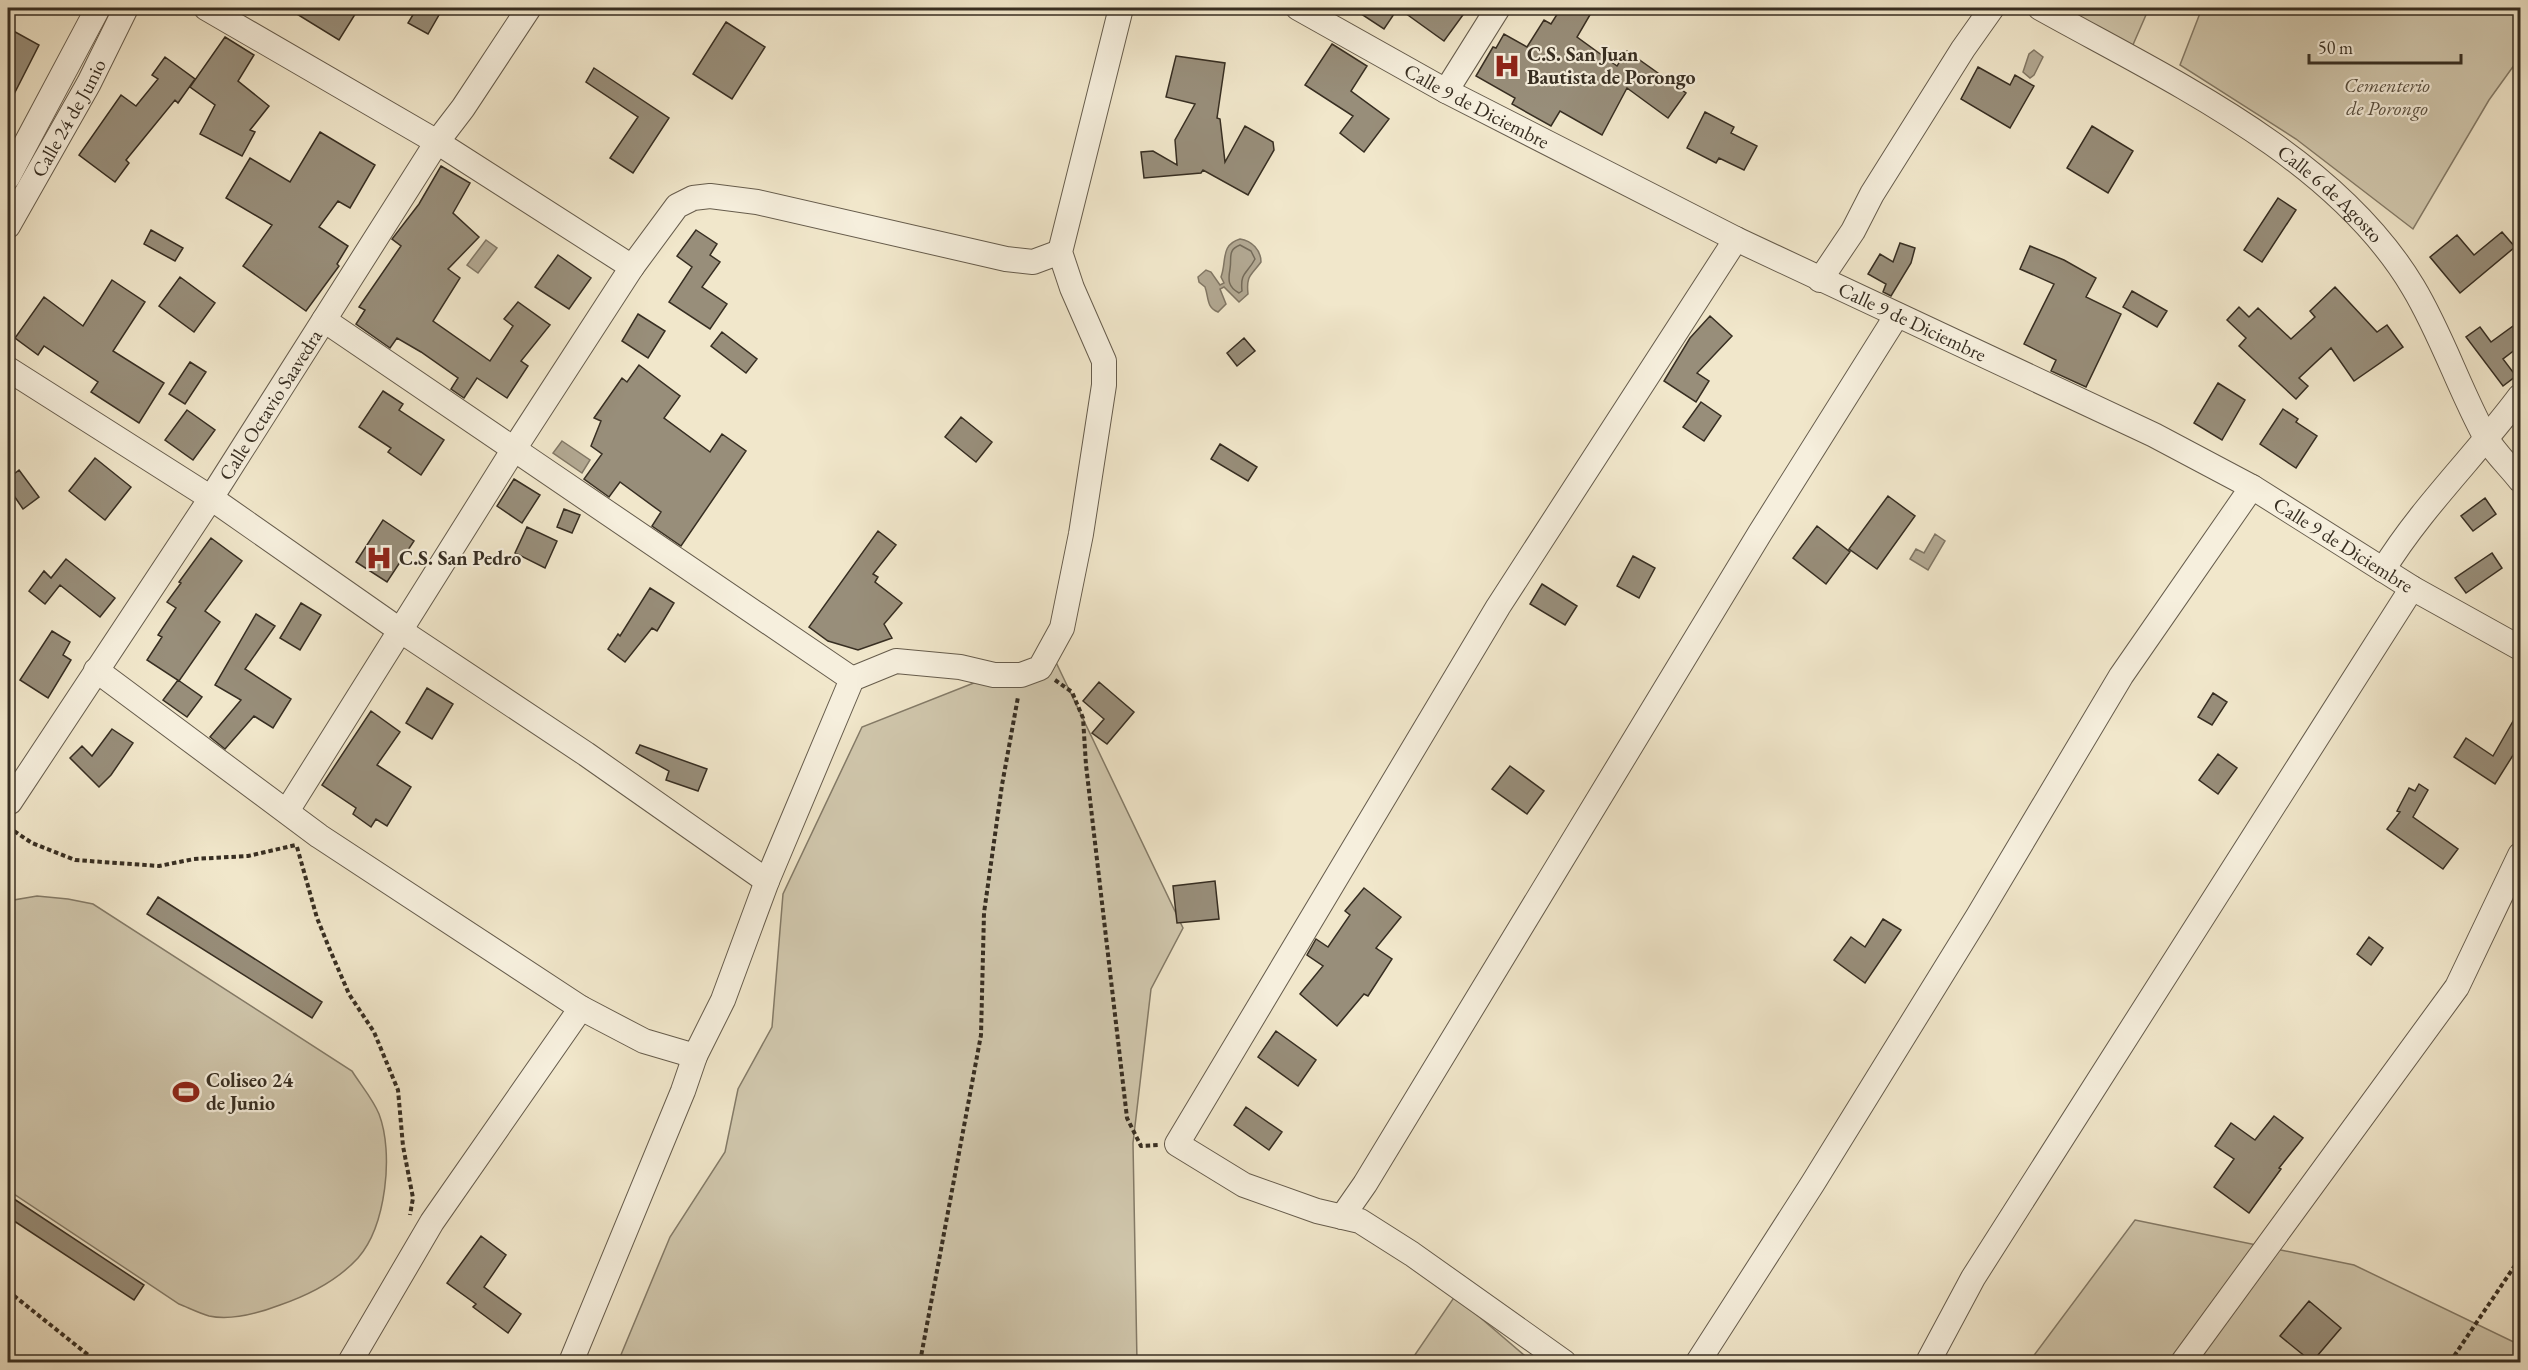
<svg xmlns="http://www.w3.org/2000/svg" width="2528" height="1370" font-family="'EB Garamond',serif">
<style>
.green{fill:#d1c8ae;stroke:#847b68;stroke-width:1.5}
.water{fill:#b2a892;stroke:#817765;stroke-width:1.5}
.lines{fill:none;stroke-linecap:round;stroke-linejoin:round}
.shore{stroke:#746b5a;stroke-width:1.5}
.building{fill:#988e7a;stroke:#372e22;stroke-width:1.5}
.minor-casing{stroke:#665c4c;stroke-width:26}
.path{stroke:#372e22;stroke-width:4;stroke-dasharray:4.5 3;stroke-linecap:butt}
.minor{stroke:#f6efdd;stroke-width:24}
.labels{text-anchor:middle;stroke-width:4.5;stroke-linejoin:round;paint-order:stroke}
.poi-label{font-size:20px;font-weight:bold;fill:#372e22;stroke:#f6efdd;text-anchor:start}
.park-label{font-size:20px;font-style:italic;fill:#564d3e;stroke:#f6efdd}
.street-label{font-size:20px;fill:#372e22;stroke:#f6efdd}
</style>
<rect width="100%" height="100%" fill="#f1e7cb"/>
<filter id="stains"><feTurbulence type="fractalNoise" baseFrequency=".00333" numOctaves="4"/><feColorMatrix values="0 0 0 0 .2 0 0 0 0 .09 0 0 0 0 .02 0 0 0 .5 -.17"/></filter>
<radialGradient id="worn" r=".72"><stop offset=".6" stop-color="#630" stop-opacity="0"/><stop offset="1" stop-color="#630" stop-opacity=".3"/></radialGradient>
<!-- green -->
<path class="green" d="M2055 8H2149L2132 47Z
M2202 8H2520V57L2489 100 2413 229 2296 139 2180 65Z
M1053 656 1183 928 1151 989 1133 1143 1137 1362H618L670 1237 725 1152 738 1089 772 1027 783 894 862 727 994 675Z
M37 896 68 899 93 904 352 1071C360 1084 373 1099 379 1114 394 1153 386 1226 358 1258 337 1281 309 1295 280 1305 259 1313 232 1321 209 1316 199 1313 189 1308 179 1304L8 1190V901Z
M2135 1220 2354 1265 2520 1345V1362H2029Z
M1455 1296 1532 1362H1410Z"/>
<!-- water -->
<path class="water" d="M2034 50 2043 57 2034 75 2030 78 2023 72 2029 54Z
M1240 239C1252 241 1261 250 1261 262 1251 276 1246 275 1248 294L1239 302 1224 287 1220 289 1226 304 1218 312C1206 307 1209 298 1205 287L1199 282 1198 277 1206 270 1211 272 1220 285 1224 283 1221 277C1227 261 1220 245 1240 239Z
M486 240 497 248 478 273 467 265Z
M562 441 590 460 582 473 553 453Z
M1935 534 1945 541 1928 570 1910 559 1916 549 1924 553Z"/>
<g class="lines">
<!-- shore -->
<path class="shore" d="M1240 245 1251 251 1255 259C1247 274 1240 272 1242 291L1239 293C1228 287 1228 280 1230 269 1232 258 1227 250 1240 245Z"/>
</g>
<!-- building -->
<path class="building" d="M287 8H359L339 40Z
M417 8H443L428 34 408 23Z
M1352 8H1468L1444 41 1398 8 1384 29Z
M1561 8H1594L1577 37 1617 66 1627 51 1686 93 1668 118 1627 88 1602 135 1560 111 1551 126 1512 104 1515 98 1476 76 1493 47 1496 48 1504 34 1527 47 1544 20 1551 24Z
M726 22 765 47 732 99 693 74Z
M8 28 39 45 8 106Z
M225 37 254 55 238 81 269 106 250 130 255 132 242 156 200 134 215 105 190 87Z
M1332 44 1367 66 1351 91 1389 119 1364 152 1340 133 1353 116 1305 85Z
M1176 56 1225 63 1217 118 1220 119 1225 162 1245 126 1273 142 1274 150 1248 195 1203 170 1201 173 1144 178 1141 152 1153 151 1177 165 1175 140 1195 104 1166 97Z
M165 57 195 79 178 103 175 100 126 160 129 163 115 182 79 155 121 95 136 106 158 79 152 75Z
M1978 67 2010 85 2015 75 2034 86 2010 128 1961 99Z
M594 68 669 118 633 173 610 158 638 117 586 82Z
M1705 112 1734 127 1731 133 1757 146 1744 170 1719 158 1716 163 1687 148Z
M2092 126 2133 151 2108 193 2067 168Z
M320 132 375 165 350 208 338 201 319 227 348 246 337 264 339 266 306 311 243 266 272 225 226 198 250 158 290 182Z
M441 166 470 183 453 213 479 237 448 269 460 278 433 321 490 361 513 326 504 319 518 302 550 325 521 361 528 366 507 398 477 378 464 398 451 389 458 378 421 352 397 338 390 348 356 324 365 310 359 307 401 246 392 239 419 204Z
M2278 198 2296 210 2262 262 2244 250Z
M151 230 183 248 175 261 144 244Z
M696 230 717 244 710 255 720 262 702 287 727 304 710 329 669 302 692 267 677 256Z
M2502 232 2515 247 2460 293 2430 257 2457 235 2474 255Z
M1900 243 1915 248 1911 263 1891 296 1883 292 1886 284 1868 274 1880 254 1893 262Z
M2030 246 2064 260 2096 278 2086 297 2121 314 2086 387 2051 371 2056 360 2024 344 2054 284 2020 269Z
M558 255 591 278 569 309 535 287Z
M180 277 215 303 194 332 159 306Z
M112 280 145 302 113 351 164 383 139 423 91 392 98 382 44 346 38 355 15 338 44 297 83 326Z
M2335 287 2377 332 2387 325 2403 347 2354 381 2331 348 2299 378 2308 386 2296 399 2239 346 2246 338 2227 320 2239 307 2249 317 2258 308 2291 339 2315 317 2310 311Z
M2132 291 2167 311 2157 327 2123 307Z
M638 314 665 331 648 358 622 341Z
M1710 316 1732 336 1697 373 1709 381 1696 402 1664 381 1690 338Z
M2520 321V346L2503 359 2516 376 2503 386 2466 337 2480 327 2491 342Z
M722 332 757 359 746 373 711 346Z
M1244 338 1255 351 1237 366 1227 353Z
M190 362 206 372 185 404 169 394Z
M639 365 680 396 664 418 710 452 722 434 746 451 681 546 652 526 661 512 620 482 609 497 584 479 602 454 591 446 601 421 594 418 622 378 627 382Z
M2218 383 2245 400 2222 440 2194 423Z
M383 391 403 404 399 410 444 440 421 475 388 452 391 448 359 427Z
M1701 402 1721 416 1704 441 1683 427Z
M2283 409 2298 419 2296 422 2317 436 2296 468 2260 444Z
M187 410 215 430 193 460 165 440Z
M961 417 992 442 976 462 945 437Z
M1220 444 1257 467 1248 481 1211 459Z
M95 458 131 487 105 520 69 491Z
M19 470 39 497 23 509 8 487V479Z
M514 479 540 495 522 523 497 506Z
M1888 496 1915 516 1877 569 1849 549Z
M2485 498 2496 514 2473 531 2461 516Z
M564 509 580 515 572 533 557 527Z
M383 520 414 541 387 582 356 562Z
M1817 526 1850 552 1826 584 1793 558Z
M527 527 557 541 545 568 515 553Z
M878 531 896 545 873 574 878 577 875 582 902 603 884 624 892 638 858 650 828 641 809 627Z
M211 538 242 561 205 611 220 622 179 681 147 660 162 637 158 635 176 608 167 602 181 583 179 582Z
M2492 553 2502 568 2466 593 2455 578Z
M1633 556 1655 568 1639 598 1617 586Z
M66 559 115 598 100 617 60 585 45 604 29 591 44 571 51 578Z
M1542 584 1577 606 1565 625 1530 604Z
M650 588 674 603 657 631 652 628 625 662 608 649 618 634 620 636Z
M301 603 321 615 300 650 280 638Z
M256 614 275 626 245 669 291 699 273 728 254 716 225 749 210 737 241 700 215 685Z
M52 631 70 642 63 655 71 660 48 698 20 680Z
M178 680 202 697 187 717 163 700Z
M1099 682 1134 712 1107 744 1092 733 1104 719 1083 701Z
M427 688 453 704 432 739 406 723Z
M2213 693 2227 702 2212 725 2198 717Z
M2520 709V755L2515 752 2495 784 2454 757 2466 738 2493 756Z
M371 711 400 732 377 765 411 787 387 826 376 819 371 827 353 814 356 808 322 785Z
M112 729 133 743 111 775 99 787 70 758 82 746 92 756Z
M640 745 707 769 698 791 666 780 669 771 636 753Z
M2218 754 2237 768 2218 794 2199 780Z
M1510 766 1544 791 1527 814 1492 789Z
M2419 784 2428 790 2413 817 2458 849 2443 869 2387 829 2400 812 2397 811 2409 788 2415 791Z
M1215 881 1219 919 1177 923 1173 886Z
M1364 888 1401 917 1376 948 1392 959 1368 996 1364 994 1337 1026 1300 994 1323 966 1307 955 1316 939 1328 947 1350 915 1345 911Z
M158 897 322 1002 312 1018 147 914Z
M1883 919 1901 930 1865 983 1834 960 1851 937 1865 947Z
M2369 937 2383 948 2371 965 2357 954Z
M1276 1031 1316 1060 1298 1086 1258 1057Z
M1246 1107 1282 1132 1269 1150 1234 1125Z
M2274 1116 2303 1138 2279 1168 2281 1169 2249 1213 2214 1187 2234 1159 2215 1146 2231 1123 2255 1140Z
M8 1195 144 1285 134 1300 8 1217Z
M481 1236 506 1255 484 1287 521 1314 508 1333 473 1307 476 1304 447 1283Z
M2309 1301 2341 1328 2312 1362 2280 1336Z"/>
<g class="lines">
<!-- minor casing -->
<g class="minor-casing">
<g id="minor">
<path d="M206 8 437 142 632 267"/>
<path id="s1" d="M1298 8 1446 91 1736 239 2154 435 2252 487 2412 588 2520 648"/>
<path id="s2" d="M2040 8C2169 80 2335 156 2413 287 2442 335 2459 389 2486 438 2495 453 2509 466 2520 480"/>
<path d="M1446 91 1498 8"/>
<path d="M8 177 98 8"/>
<path id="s3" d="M8 226 89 83 126 8"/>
<path d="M1820 280 1853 231 1872 194 1963 49 1992 8"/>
<path d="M324 320 852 679"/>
<path d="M8 369 211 498 401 631 586 754 767 881"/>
<path d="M2383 570C2421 508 2477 454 2520 396"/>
<path d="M96 670 319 836 581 1008 644 1041 695 1056"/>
<path id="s4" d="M8 802H10L211 498 437 142 463 108 529 8"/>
<path d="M287 811 514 449 632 267 677 206 693 198 710 196 757 202 1006 259 1033 262 1060 252"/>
<path d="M1342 1217 1365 1184 1760 533 1897 315"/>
<path d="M350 1362 432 1222 581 1008"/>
<path d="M571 1362 683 1091 695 1056 723 1000 767 881 852 679 896 661 960 667 994 675H1021L1040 668 1062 628 1081 534 1104 385V361L1072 288 1060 252 1121 8"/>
<path d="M1564 1362 1412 1254 1360 1221 1317 1211 1244 1185 1177 1144 1498 607 1736 239"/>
<path d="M1698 1362 1813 1183 1978 916 2121 676 2252 487"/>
<path d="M1928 1362 1973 1278 2412 588"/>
<path d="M2183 1362 2457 987 2520 855"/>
</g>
</g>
<!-- path -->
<path class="path" d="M1055 680 1072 692 1083 718 1086 765 1127 1118 1141 1146 1158 1145
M8 827 32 843 75 860 159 866 194 859 248 856 296 845
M297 847 317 918 330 950 349 994 374 1032 398 1090 403 1146 413 1198 410 1215
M8 1291 97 1362
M920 1362 981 1035 984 913 1002 785 1018 697
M2450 1362 2520 1258"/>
<!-- minor -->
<use href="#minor" class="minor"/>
</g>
<!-- icons -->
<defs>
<g id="hospital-bare" transform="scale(2.07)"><path d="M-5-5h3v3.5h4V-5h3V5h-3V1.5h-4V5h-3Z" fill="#8f2418" stroke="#f6efdd" stroke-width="2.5" paint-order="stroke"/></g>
<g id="stadium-bare" transform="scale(2.07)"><path d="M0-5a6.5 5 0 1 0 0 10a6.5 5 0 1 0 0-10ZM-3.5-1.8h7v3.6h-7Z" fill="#8f2418" stroke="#f6efdd" stroke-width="2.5" paint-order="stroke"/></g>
</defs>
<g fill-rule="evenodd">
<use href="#hospital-bare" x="1507" y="66"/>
<use href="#hospital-bare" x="379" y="558"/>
<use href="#stadium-bare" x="186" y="1092"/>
</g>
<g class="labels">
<!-- poi labels -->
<g class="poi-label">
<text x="1527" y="61">C.S. San Juan<tspan x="1527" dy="23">Bautista de Porongo</tspan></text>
<text x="399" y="565">C.S. San Pedro</text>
<text x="206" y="1087">Coliseo 24<tspan x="206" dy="23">de Junio</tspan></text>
</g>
<!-- park labels -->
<g class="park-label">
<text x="2387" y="92">Cementerio<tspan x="2387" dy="23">de Porongo</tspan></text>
</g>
<!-- street labels -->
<g class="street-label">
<text dy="7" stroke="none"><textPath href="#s1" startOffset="204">Calle 9 de Diciembre</textPath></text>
<text dy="7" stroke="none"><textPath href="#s3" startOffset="124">Calle 24 de Junio</textPath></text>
<text dy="7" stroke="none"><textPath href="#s2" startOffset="346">Calle 6 de Agosto</textPath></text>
<text dy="7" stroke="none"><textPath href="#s1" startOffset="690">Calle 9 de Diciembre</textPath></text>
<text dy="7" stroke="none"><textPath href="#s4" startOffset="477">Calle Octavio Saavedra</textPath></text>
<text dy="7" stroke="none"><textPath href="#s1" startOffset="1176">Calle 9 de Diciembre</textPath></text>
</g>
</g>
<!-- margin -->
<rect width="2528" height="1370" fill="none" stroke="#f1e7cb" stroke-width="30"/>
<rect x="9" y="9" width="2510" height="1352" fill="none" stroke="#372e22" stroke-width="3"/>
<rect x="15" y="15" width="2498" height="1340" fill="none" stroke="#372e22" stroke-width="1.5"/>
<!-- scale -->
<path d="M2309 54v9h152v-9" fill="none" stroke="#372e22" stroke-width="3"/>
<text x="2318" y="54" font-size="18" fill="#372e22" stroke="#f6efdd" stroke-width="4.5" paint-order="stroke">50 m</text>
<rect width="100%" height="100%" filter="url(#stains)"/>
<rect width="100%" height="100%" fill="url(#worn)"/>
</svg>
